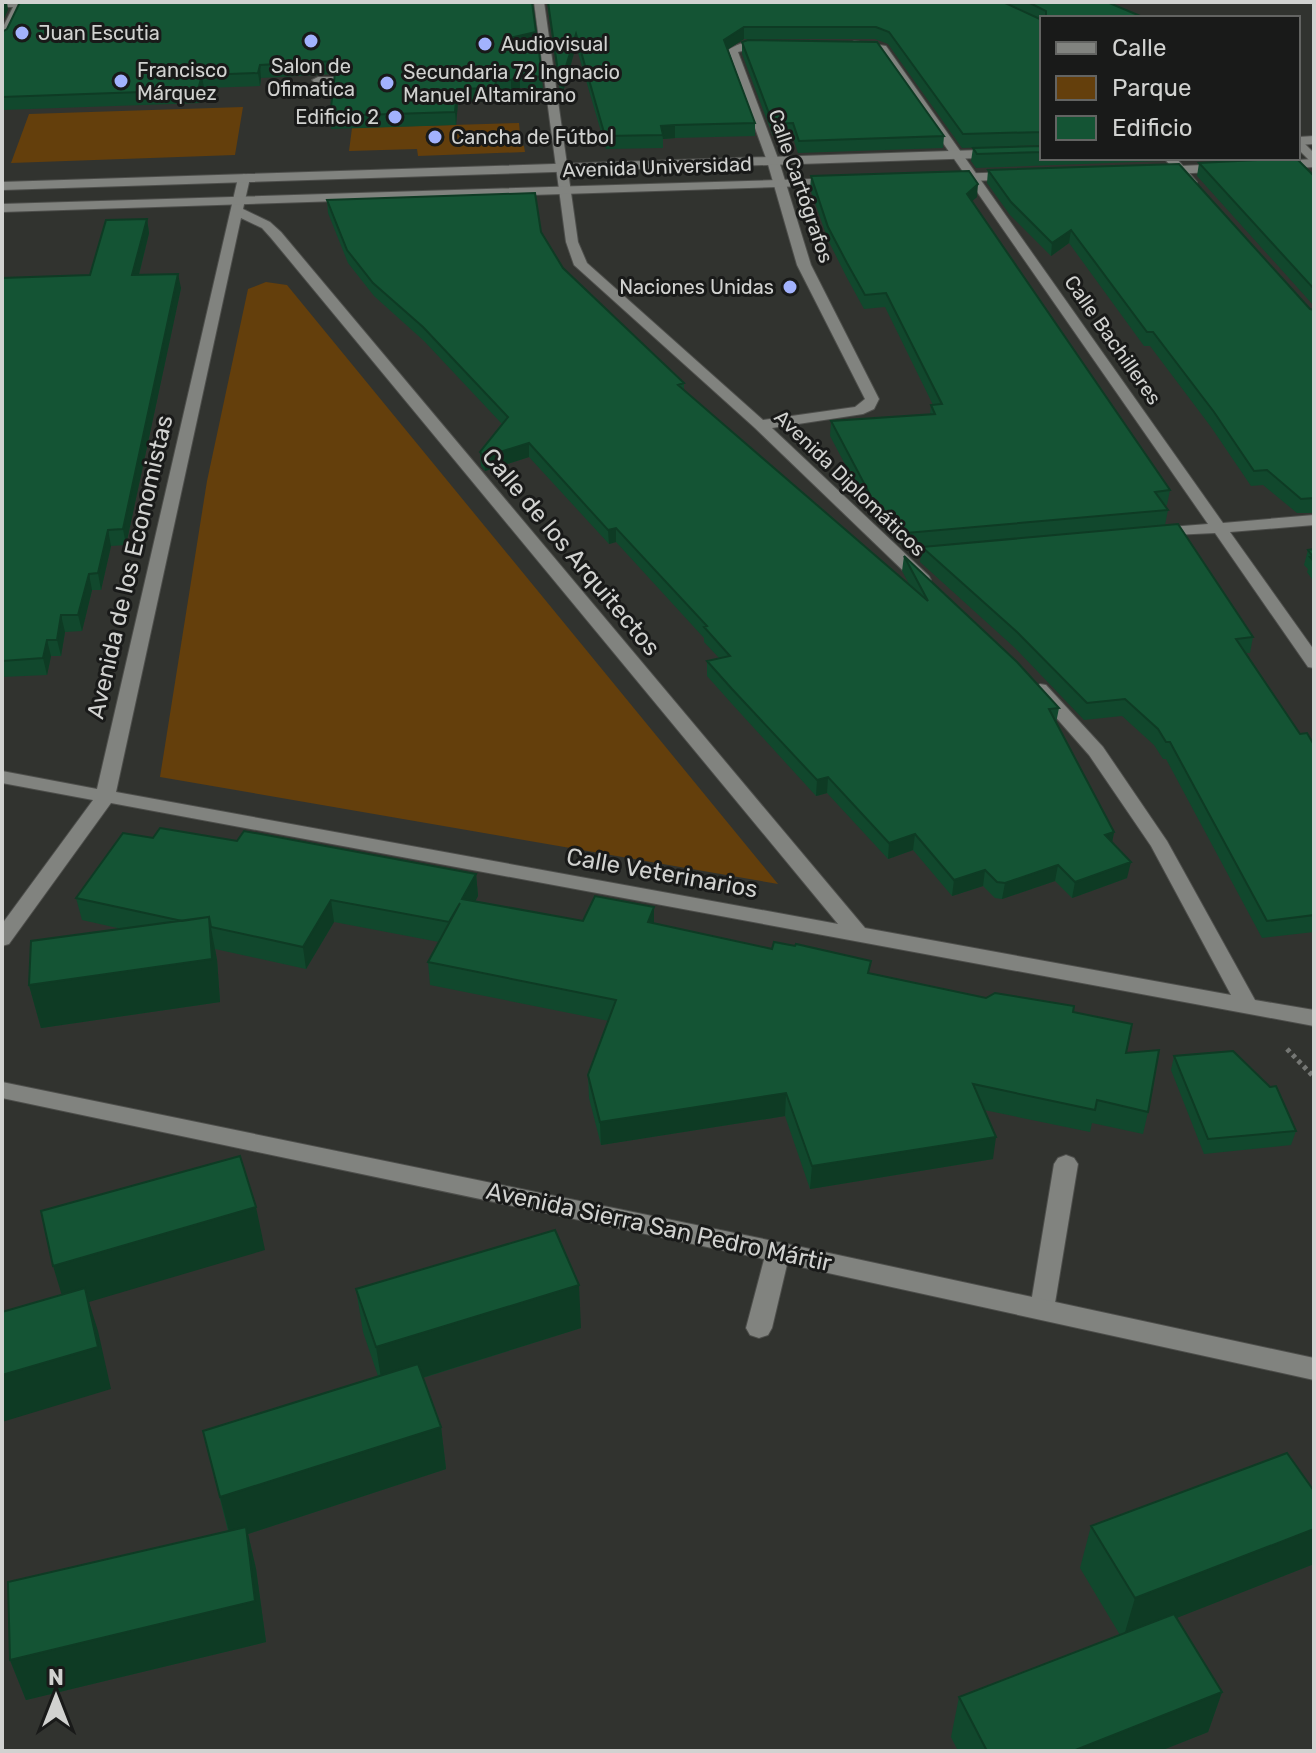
<svg xmlns="http://www.w3.org/2000/svg" width="1316" height="1753" font-family="Rubik,sans-serif">
<style>
.green{fill:#643f0c}
.lines{fill:none;stroke-linecap:round;stroke-linejoin:round}
.service-casing{stroke:#4d4e4b;stroke-width:2}
.pedestrian-casing{stroke:#4d4e4b;stroke-width:2}
.minor-casing{stroke:#4d4e4b;stroke-width:2}
.tertiary-casing{stroke:#4d4e4b;stroke-width:2}
.path{stroke:#757774;stroke-width:5;stroke-dasharray:4 4;stroke-linecap:butt}
.service{fill:#81837f;fill-rule:evenodd}
.pedestrian{fill:#81837f;fill-rule:evenodd}
.minor{fill:#81837f;fill-rule:evenodd}
.tertiary{fill:#81837f;fill-rule:evenodd}
.wall{fill:#11482d}
.shaded-wall{fill:#0e3b24}
.building{fill:#145434;stroke:#0e3b24;stroke-width:2}
.poi-dot{fill:#a2b2fd;stroke:#191a19;stroke-width:3}
.labels{text-anchor:middle;stroke-width:6;stroke-linejoin:round;paint-order:stroke}
.far-poi-label{font-size:20px;fill:#d1d2d0;stroke:#191a19;text-anchor:start}
.far-street-label{font-size:20px;fill:#d1d2d0;stroke:#191a19}
.street-label{font-size:24px;fill:#d1d2d0;stroke:#191a19}
</style>
<rect width="100%" height="100%" fill="#31332f"/>
<!-- green -->
<path class="green" d="M243 107 235 155 11 163 29 114Z
M519 123 521 145 524 146 525 152 418 156 417 149 349 151 352 128Z
M266 282 287 285 778 884 160 777 207 481 248 289Z"/>
<g class="lines">
<!-- service casing -->
<g class="service-casing">
<path id="service" d="M1298 137 1314 153V165L1298 149Z
M1066 1155 1074 1158 1078 1164 1054 1309 1051 1316 1042 1319 1033 1316 1030 1309 1054 1164 1058 1158Z
M778 1242 787 1245 790 1252 772 1328 768 1335 759 1338 750 1335 746 1328 766 1252 769 1245Z"/>
</g>
<!-- pedestrian casing -->
<g class="pedestrian-casing">
<path id="pedestrian" d="M318 77H336L342 80 336 83 314 82 312 80Z
M520 91 551 93 557 96 551 99 516 96 514 94Z"/>
</g>
<!-- minor casing -->
<g class="minor-casing">
<path id="minor" d="M2 2H75L70 5 23 6 7 40 2 43V29L13 7H2Z
M534 2H544L578 242 587 263 763 420 855 407 865 399 797 265 767 161 727 51C738 42 758 37 771 44L738 52 779 161 811 265 879 399 874 409 863 414 772 428 929 576 931 580 929 584H917L755 428 574 265 566 242Z
M854 41 886 46 1223 523 1314 515V525L1230 532 1314 650V668L1308 667 1215 533 1151 536V530L1157 528 1208 524 879 51 850 46 849 44Z
M1164 158H1176L1197 182V188H1189Z
M244 174 250 178 243 209 270 222 281 232 865 928 1231 995 1151 846 1089 755 1031 689 1040 684 1046 685 1103 747 1167 841 1255 1000 1314 1010V1026L111 803 9 944 2 946V924L93 800 2 783V771L97 789 238 178ZM241 218 262 228 271 238 838 924 116 792Z
M2 1082 778 1242 1314 1358V1380L778 1262 2 1098Z"/>
</g>
<!-- tertiary casing -->
<g class="tertiary-casing">
<path id="tertiary" d="M1314 136V144L1298 145V137Z
M1042 148V156L2 190V182Z
M1314 159V167L1277 169 1271 165 1277 161Z
M1225 164 1229 165V171L1157 175 1151 171 1157 167Z
M1014 172 1020 176 1018 179 950 182 944 178 950 174Z
M842 178V184L838 185 2 212V204Z"/>
</g>
<!-- path -->
<path class="path" d="M1287 1049 1314 1077"/>
<!-- service -->
<use href="#service" class="service"/>
<!-- pedestrian -->
<use href="#pedestrian" class="pedestrian"/>
<!-- minor -->
<use href="#minor" class="minor"/>
<!-- tertiary -->
<use href="#tertiary" class="tertiary"/>
</g>
<!-- wall -->
<path class="wall" d="M547 2H1107L1145 18H1042V145L962 148 888 44 875 39H744L728 49 755 123V136L675 138 663 139V148L606 149 576 46 563 92H560Z
M2 32 537 43 542 77 543 89 520 88 511 93H496V101L458 102 456 125 331 129 330 116 335 74 261 78 260 86 204 88 200 103 2 110Z
M742 42 944 136 943 148 798 153 792 135 773 136 742 54Z
M1042 146V158H1163V161L976 168 971 161 973 148Z
M1179 158H1256L1182 161Z
M1199 163 1314 176V306L1197 176Z
M988 170 1310 309 1314 310V513H1297L1263 485 1251 486 1211 427 1150 346H1144L1069 243 1051 256 1010 215 987 183Z
M811 176 977 197 972 201 1170 490 1167 505 1165 506 1168 510 1165 525 905 548 874 519 830 436 831 421 930 414 931 405H933L885 307 864 309 846 276 828 240 810 189Z
M327 200 541 232 563 268 684 383V390L910 586 902 571 904 556 1059 708 1056 723 1114 832 1112 842 1127 878 1072 898 1055 881 1002 899 995 898 983 886 952 896 913 850 888 859 827 793 816 796 732 704 707 676V661L719 658 704 642V638L616 542 609 544 529 457 485 471 481 466 480 452 502 424 424 341 374 296 348 263 328 213Z
M147 219 149 233 139 275 181 288 126 545 111 546 101 590H92L82 631 65 632 61 656H51L47 675 2 677V278L90 275Z
M922 547 1253 637 1250 653H1246L1300 734 1314 745V932L1262 938 1166 759H1163L1154 745 1122 716 1084 720 1015 648 920 562Z
M1314 549V582L1307 572 1308 569 1304 565 1308 550Z
M153 838 237 841 476 874 478 896 475 901 583 921 654 923 870 973 986 998 1073 1012 1126 1053 1148 1112 1143 1134 1092 1123 1090 1132 984 1110 993 1159 810 1189 785 1116 601 1145 589 1098 588 1075 609 1021 430 985 428 962 439 942 334 922 306 969 215 949 217 960 220 1002 41 1028 29 985 122 929 82 920 76 898Z
M1174 1056 1296 1131 1291 1145 1204 1154 1171 1070Z
M356 1289 581 1328 423 1378 441 1427 446 1469 248 1534 256 1569 266 1642 26 1700 10 1660 228 1531 203 1431 378 1376 363 1332Z
M1314 1491V1564L1176 1618 1222 1692 1208 1732 1160 1751H958L951 1737 959 1697 1120 1635 1080 1568 1091 1526Z"/>
<!-- shaded-wall -->
<path class="shaded-wall" d="M4 2H7L8 10 2 23V6Z
M744 27V39L724 52V40Z
M536 32 537 45 510 50 507 41 510 38Z
M576 34V46L563 92 562 79Z
M260 65 261 78 260 86 258 73Z
M202 75 204 88 200 103 198 90Z
M520 75V88L511 93V80Z
M457 89 458 102 456 125 455 112Z
M675 125V138L663 139 661 126Z
M978 184 977 197 965 207 967 194Z
M147 219 149 233 135 290 132 275Z
M1071 230 1069 243 1051 256 1052 243Z
M178 274 181 288 126 545 123 529Z
M529 443V457L485 471 484 457Z
M616 528V542L609 544 608 530Z
M108 530 111 546 101 590 98 573Z
M89 574 92 590 82 631 78 615Z
M61 615 65 632 61 656 57 640Z
M47 640 51 656 47 675 43 658Z
M828 777 827 793 816 796 817 780Z
M1114 832 1111 848 1105 835Z
M915 834 913 850 888 859 889 843Z
M1131 862 1127 878 1072 898 1075 882Z
M1058 865 1055 881 1002 899 1005 883Z
M985 870 983 886 952 896 954 880Z
M476 874 478 896 464 921 462 899Z
M331 900 334 922 306 969 303 947Z
M654 907V929L648 922Z
M209 917 217 960 220 1002 41 1028 29 985Z
M786 1093 785 1116 601 1145 600 1122Z
M996 1137 993 1159 810 1189 812 1166Z
M256 1207 265 1250 89 1302 98 1331 111 1389 2 1422V1375L66 1309 53 1266Z
M579 1285 581 1328 383 1390 376 1347Z
M441 1427 446 1469 248 1534 256 1569 266 1642 26 1700 10 1660 231 1539 220 1497Z
M1314 1529V1564L1123 1639 1135 1598Z
M1222 1692 1208 1732 1160 1751H1073Z"/>
<!-- building -->
<path class="building" d="M20 2H532L536 32 510 38 507 41 516 46 538 43 542 77 520 75 511 80 496 81 495 88 457 89 455 112 330 116 335 73 344 68 335 61 260 65 258 73 202 75 198 90 2 97V32L7 29Z
M548 2H1003L1042 20V132L963 134 889 32 876 27H744L724 40 755 123 675 125 661 126 663 135 605 136 576 34 562 79H559Z
M1028 2H1107L1145 18H1046V11Z
M748 40 877 42 944 136 799 141 793 123 773 124 742 42Z
M1042 146V152L977 154 973 148Z
M1296 158 1314 176V289L1199 163Z
M1179 164 1310 309 1314 310V498L1301 499 1267 470 1254 471 1214 412 1153 332H1147L1071 230 1052 243 1011 202 988 170Z
M969 171 978 184 967 194 1170 490 1155 492 1168 510 906 533 875 504 831 421 935 414 931 405 942 404 886 293 865 295 847 263 828 227 811 176Z
M535 193 541 232 563 268 684 383 678 385 928 601 904 556 1017 662 1059 708 1049 709 1114 832 1105 835 1131 862 1075 882 1058 865 1005 883 997 882 985 870 954 880 915 834 889 843 828 777 817 780 732 689 707 661 730 656 704 627 707 626 616 528 608 530 529 443 484 457 480 452 508 417 423 327 373 283 347 250 327 200Z
M147 219 132 275 178 274 123 529 108 530 98 573 89 574 78 615H61L57 640H47L43 658 2 661V278L90 275 106 220Z
M1178 524 1253 637 1236 639 1300 734 1307 733 1314 745V915L1267 921 1170 742H1166L1158 729 1125 699 1087 703 1017 632 922 547Z
M1314 549V562L1310 557H1313L1308 550Z
M160 828 237 841 244 831 476 874 462 899 583 921 595 896 654 907 648 922 772 949 774 942 795 946 796 944 871 961 868 973 986 998 995 993 1074 1006 1073 1012 1132 1024 1126 1053 1159 1050 1148 1112 1097 1100 1095 1110 973 1084 996 1137 812 1166 786 1093 600 1122 588 1075 616 1000 428 962 460 903 449 922 331 900 303 947 211 927 209 917 182 921 76 898 123 833 153 838Z
M209 917 212 959 29 985 31 941Z
M1233 1051 1270 1087 1276 1086 1296 1131 1208 1139 1174 1056Z
M240 1156 256 1207 53 1266 41 1211Z
M555 1230 579 1285 376 1347 356 1289Z
M85 1288 98 1347 2 1375V1312Z
M418 1364 441 1427 220 1497 203 1431Z
M1287 1453 1314 1491V1529L1135 1598 1091 1526Z
M246 1527 255 1601 10 1660 8 1582Z
M1174 1614 1222 1692 1073 1751H987L959 1697Z"/>
<!-- markers -->
<g class="poi-dot">
<circle cx="22" cy="33" r="8"/>
<circle cx="311" cy="41" r="8"/>
<circle cx="485" cy="44" r="8"/>
<circle cx="121" cy="81" r="8"/>
<circle cx="387" cy="83" r="8"/>
<circle cx="395" cy="117" r="8"/>
<circle cx="435" cy="137" r="8"/>
<circle cx="790" cy="287" r="8"/>
</g>
<g class="labels">
<!-- far-poi labels -->
<g class="far-poi-label">
<text x="38" y="40">Juan Escutia</text>
<text x="501" y="51">Audiovisual</text>
<text x="311" y="73" text-anchor="middle">Salon de<tspan x="311" dy="23">Ofimatica</tspan></text>
<text x="137" y="77">Francisco<tspan x="137" dy="23">Márquez</tspan></text>
<text x="403" y="79">Secundaria 72 Ingnacio<tspan x="403" dy="23">Manuel Altamirano</tspan></text>
<text x="379" y="124" text-anchor="end">Edificio 2</text>
<text x="451" y="144">Cancha de Fútbol</text>
<text x="774" y="294" text-anchor="end">Naciones Unidas</text>
</g>
<!-- far-street labels -->
<g class="far-street-label">
<text transform="translate(657 167) rotate(-2)" y="7">Avenida Universidad</text>
<text transform="translate(801 186) rotate(71)" y="7">Calle Cartógrafos</text>
<text transform="translate(1113 340) rotate(55)" y="7">Calle Bachilleres</text>
<text transform="translate(850 483) rotate(44)" y="7">Avenida Diplomáticos</text>
</g>
<!-- street labels -->
<g class="street-label">
<text transform="translate(571 552) rotate(50)" y="8">Calle de los Arquitectos</text>
<text transform="translate(130 567) rotate(-77)" y="8">Avenida de los Economistas</text>
<text transform="translate(662 873) rotate(10)" y="8">Calle Veterinarios</text>
<text transform="translate(659 1227) rotate(12)" y="8">Avenida Sierra San Pedro Mártir</text>
</g>
</g>
<!-- border -->
<rect width="1316" height="1753" fill="none" stroke="#d1d2d0" stroke-width="8"/>
<!-- legend -->
<rect x="1040" y="16" width="260" height="144" fill="#191a19" stroke="#636462" stroke-width="2"/>
<rect x="1056" y="42" width="40" height="12" fill="#81837f" stroke="#636462" stroke-width="2"/>
<text x="1112" y="56" font-size="24" fill="#d1d2d0">Calle</text>
<rect x="1056" y="76" width="40" height="24" fill="#643f0c" stroke="#636462" stroke-width="2"/>
<text x="1112" y="96" font-size="24" fill="#d1d2d0">Parque</text>
<rect x="1056" y="116" width="40" height="24" fill="#145434" stroke="#636462" stroke-width="2"/>
<text x="1112" y="136" font-size="24" fill="#d1d2d0">Edificio</text>
<!-- north arrow -->
<g transform="translate(56 1697)" stroke="#191a19" stroke-width="6" paint-order="stroke">
<path d="M0-6L14 30L0 20L-14 30Z" fill="#d1d2d0"/>
<text y="-12" font-size="22" font-weight="bold" text-anchor="middle" fill="#d1d2d0">N</text>
</g>
</svg>
